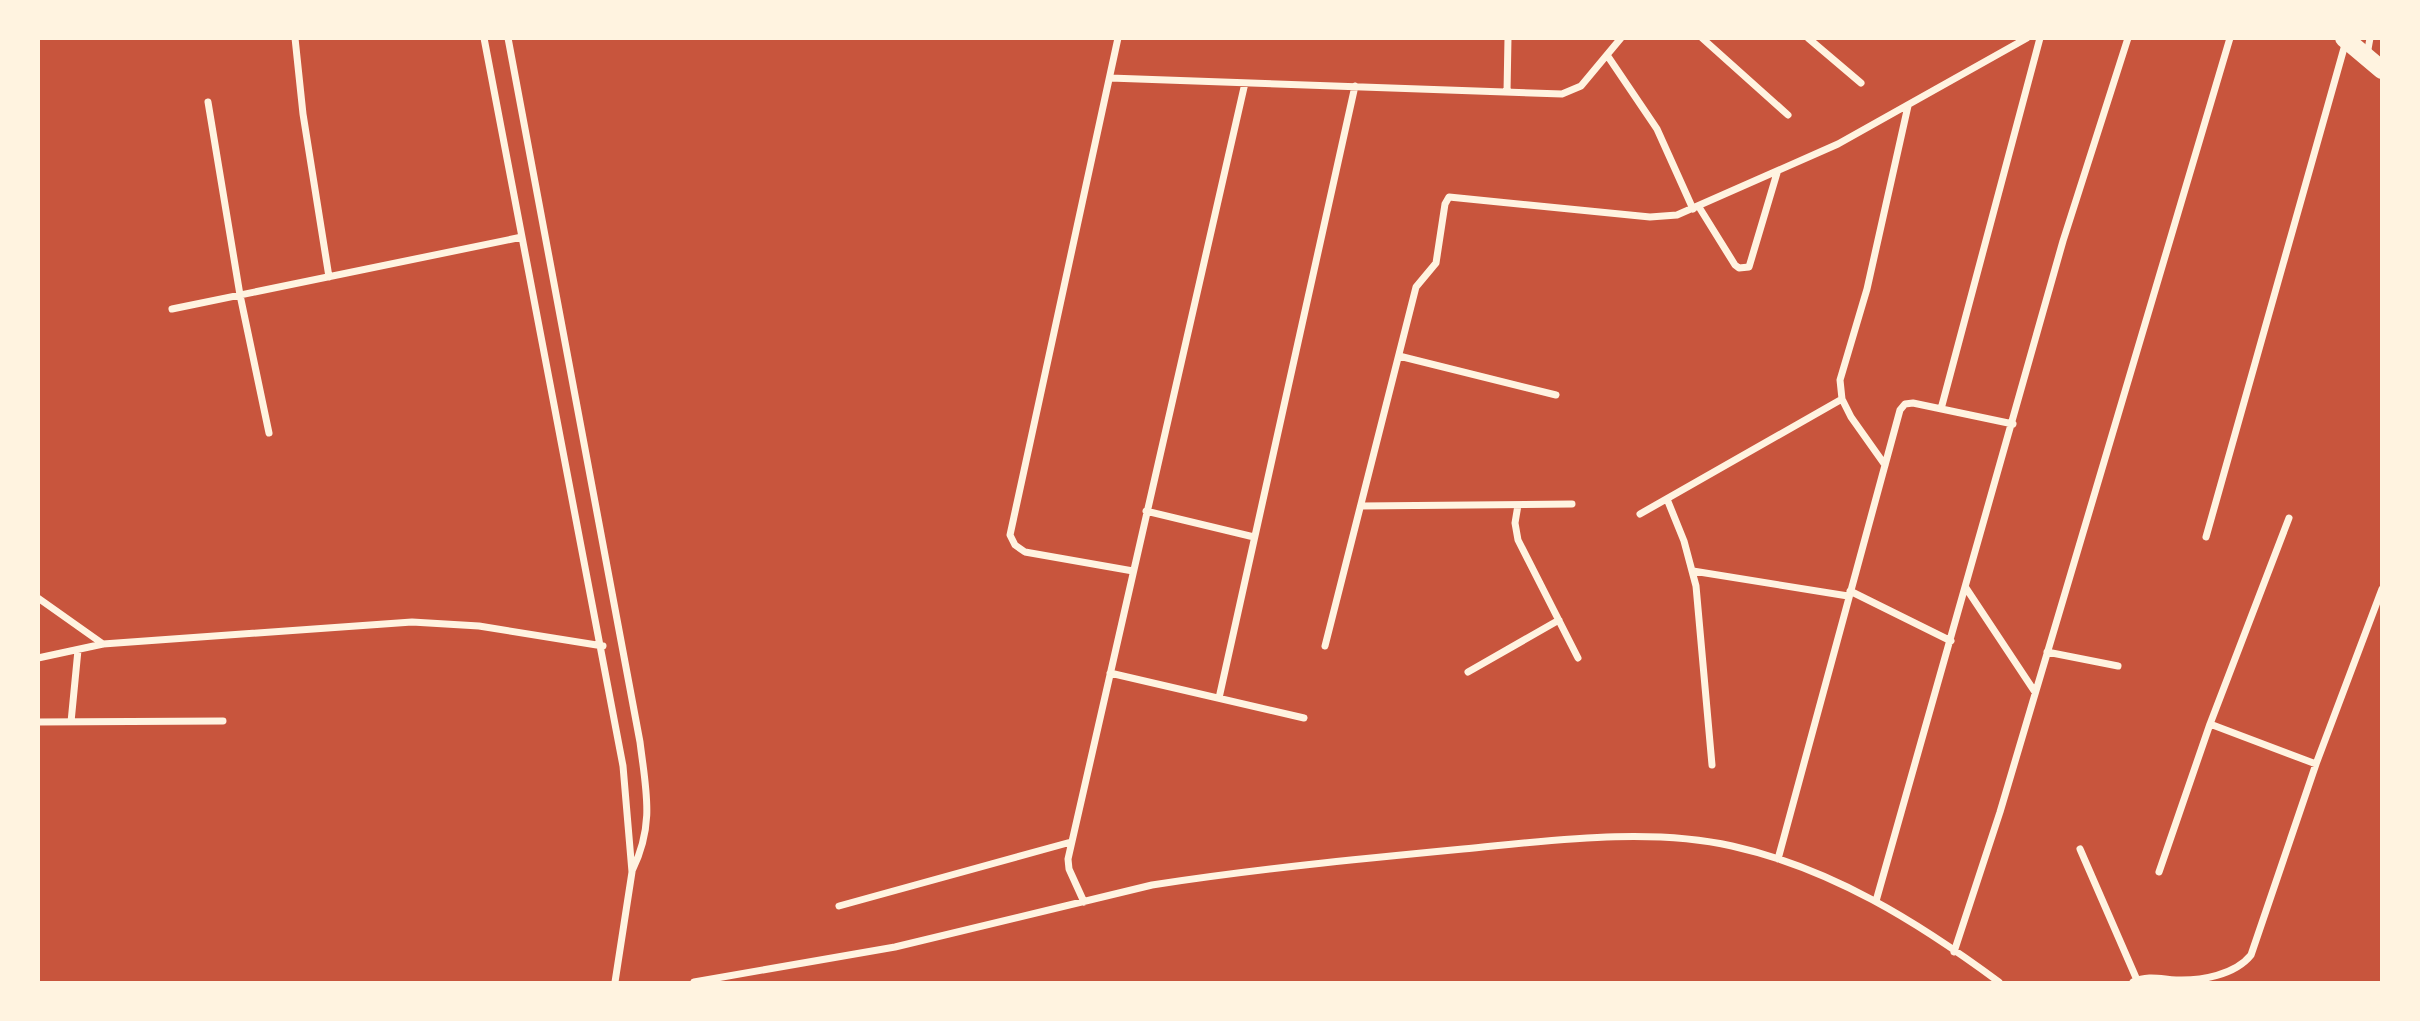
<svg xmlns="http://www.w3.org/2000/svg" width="2420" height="1021" font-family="Cabin,sans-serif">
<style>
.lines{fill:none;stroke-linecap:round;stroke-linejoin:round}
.minor{stroke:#fff3e0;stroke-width:7}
.trunk{stroke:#fff3e0;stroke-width:18}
</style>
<rect width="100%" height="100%" fill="#c8553d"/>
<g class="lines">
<!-- minor -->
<path class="minor" d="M295 38 303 114 329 277
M484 38 623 766 632 872 615 982
M508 38 640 742C646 791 655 824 632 871
M1118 38 1010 535 1015 545 1025 552 1133 571
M1702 38 1788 115
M1808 38 1861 83
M1607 55 1657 129 1693 209
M2367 55 2370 38
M1110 78 1562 94 1581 86 1621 38
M1507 92 1508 38
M208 102 240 295 269 433
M1699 207 1735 265 1739 268 1749 267 1777 173
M172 309 522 237
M1399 356 1556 395
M1941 409 2040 38
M1885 465 1851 417 1842 399 1840 380 1867 289 1908 106
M1667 499 1684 541 1696 586 1712 765
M1518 505 1515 523 1518 540 1578 658
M1361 506 1572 504
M1146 511 1254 537
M1640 514 1842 399
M2206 537 2346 41
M1693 571 1848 596
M1966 588 2035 692
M1850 591 1951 641
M38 598 103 644
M1325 646 1416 287 1436 263 1445 204 1449 197 1650 217 1677 215 1838 144 2027 38
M2047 652 2118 666
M38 658 103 644 412 622 479 626 603 646
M1468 672 1559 620
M1110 673 1304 718
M1219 698 1355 86
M38 722 223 721
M71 722 78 650
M2210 724 2316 764
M2080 849 2137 980
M1778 859 1900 410 1905 404 1913 403 2013 424
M2159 872 2210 724 2289 518
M1876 901 2063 241 2128 38
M1084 902 1069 869 1068 859 1245 83
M839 906 1071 842
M1954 952 2000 812 2230 38
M694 982 895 947 1152 885C1255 869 1359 859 1463 849 1548 841 1648 827 1732 846 1831 868 1918 922 1999 982
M2133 982C2148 975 2160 979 2176 980 2201 981 2235 975 2251 955L2316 764 2382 589"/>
<!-- trunk -->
<path class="trunk" d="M2344 38 2382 70"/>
</g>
<!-- border -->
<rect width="2420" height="1021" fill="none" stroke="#fff3e0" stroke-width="80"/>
</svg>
